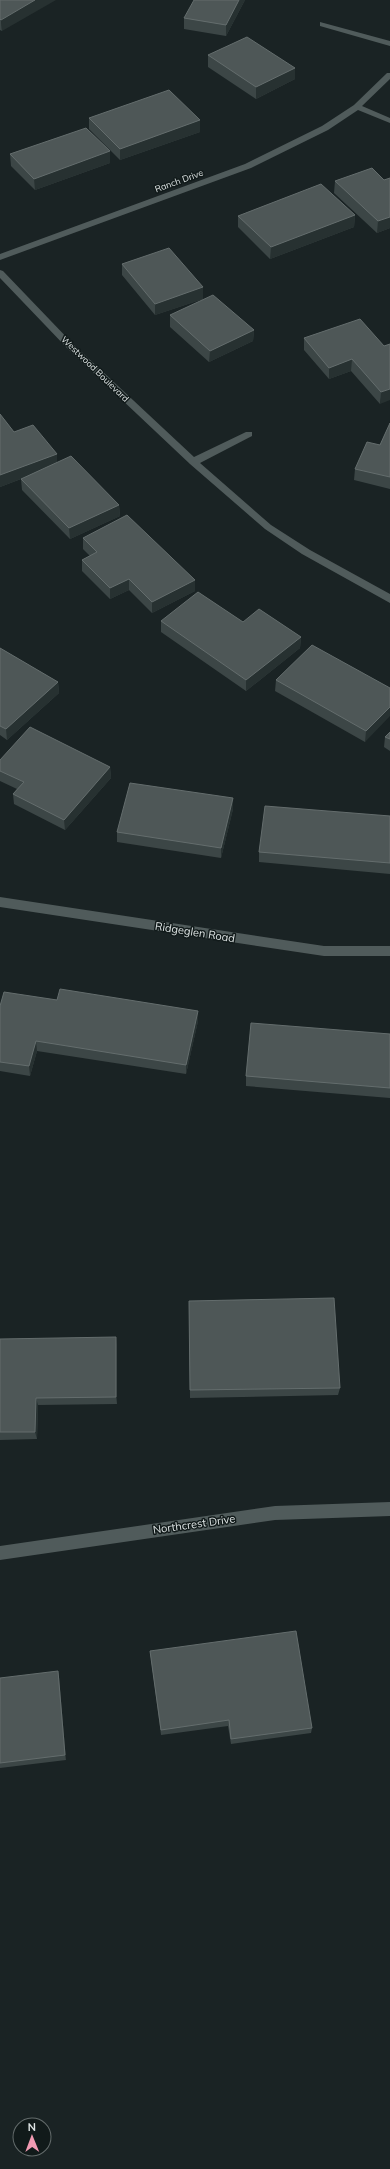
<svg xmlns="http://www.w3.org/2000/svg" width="390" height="2169" font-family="Mulish,sans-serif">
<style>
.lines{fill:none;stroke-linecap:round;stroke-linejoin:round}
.minor{fill:#505b5b;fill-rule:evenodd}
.wall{fill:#3c4646}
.shaded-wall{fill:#273131}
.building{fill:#4e5757;stroke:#646d6d}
.labels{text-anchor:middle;stroke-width:3;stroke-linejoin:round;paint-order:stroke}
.far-street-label{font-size:9px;fill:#dfe5e5;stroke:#111a1a}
.street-label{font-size:11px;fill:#dfe5e5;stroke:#111a1a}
</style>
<rect width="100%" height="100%" fill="#1a2324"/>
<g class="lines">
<!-- minor -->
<path class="minor" d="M320 22 390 41V46L320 26Z
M387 73H390V79L362 106 390 118V123L358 110 328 130 251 168 0 260V254L245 164 322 126 354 105Z
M0 270 3 271 73 344 194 457 246 432H252V436L200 463 271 525 310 550 390 594V603L302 554 265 529 190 464 67 348 0 278Z
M0 897 324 946H390V956H324L0 907Z
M390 1502V1516L275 1520 0 1560V1546L275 1506Z"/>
</g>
<!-- wall -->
<path class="wall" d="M0 0 2 31 0 30Z
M245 0 226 36 184 29V18Z
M208 55 295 68V79L256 99 208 67Z
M89 118 200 120V132L120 160 89 129Z
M10 154 110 163 35 190 11 166Z
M390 178V228L377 233 334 193 335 181 384 180Z
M355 215 354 227 270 259 238 227V216Z
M122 264 203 299 155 315 122 275Z
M170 315 254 330 253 341 209 362 170 327Z
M304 338 384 346 390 344 380 404 351 371 329 379 304 350Z
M0 414 14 432 119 505 120 516 70 539 22 490 21 479 0 487Z
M390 423V489L354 480 355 469 380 445Z
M83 538 195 591 152 613 129 590 110 599 82 571V560L90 556 83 549Z
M161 621 243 622 301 637 300 648 246 691 161 632Z
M0 648 58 682 59 693 7 740 0 735Z
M276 680 390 688 365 742 275 691Z
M390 732V751L384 747 385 737Z
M0 760 110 767 111 778 65 830 14 804 13 794 17 789 0 781Z
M233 798V809L221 858 117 842V832Z
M390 816V874L259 862V852Z
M57 1000 198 1021 186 1074 37 1051 30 1076 0 1071V1006Z
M390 1034V1098L246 1086V1076Z
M189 1301 340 1388 338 1395 190 1398Z
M0 1339 117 1345V1404L38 1405 37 1439 0 1440Z
M150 1651 312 1728 311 1733 231 1744 228 1726 161 1735Z
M59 1677 66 1760 0 1768V1678Z"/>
<!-- shaded-wall -->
<path class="shaded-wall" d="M35 0H56L2 31 1 20Z
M239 0H245L226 36V25Z
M295 68V79L256 99V87Z
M200 120V132L120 160V149Z
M110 151V163L35 190 34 179Z
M355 215 354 227 270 259 271 247Z
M390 217V228L377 233 378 221Z
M203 287V299L155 315V304Z
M254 330 253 341 209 362 210 351Z
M352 359 351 371 329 379V368Z
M390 389V400L380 404 381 392Z
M57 454V465L0 487V475Z
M119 505 120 516 70 539 69 528Z
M129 579V590L110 599V588Z
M195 580V591L152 613V602Z
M301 637 300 648 246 691V680Z
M58 682 59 693 7 740 6 729Z
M390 707V716L365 742 366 731Z
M110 767 111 778 65 830 64 820Z
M233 798V809L221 858V848Z
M198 1011V1021L186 1074V1065Z
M36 1041 37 1051 30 1076 29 1066Z
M116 1337 117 1345V1404L116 1397Z
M36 1398 38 1405 37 1439 35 1432Z
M58 1671 59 1677 66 1760 65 1755Z"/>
<!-- building -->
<path class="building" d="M0 0H35L1 20 0 19Z
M194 0H239L226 25 184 18Z
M247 37 295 68 256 87 208 55Z
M169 90 200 120 120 149 89 118Z
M86 128 110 151 34 179 10 154Z
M372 168 384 180 390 178V217L378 221 335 181Z
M321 184 355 215 271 247 238 216Z
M169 248 203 287 155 304 122 264Z
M213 295 254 330 210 351 170 315Z
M360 319 384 346 390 344V389L381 392 352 359 329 368 304 338Z
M0 414 14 432 33 425 57 454 0 475Z
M390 423V477L355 469 367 442 380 445Z
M71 456 119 505 69 528 21 479Z
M127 515 195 580 152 602 129 579 110 588 82 560 97 552 83 538Z
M198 592 243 622 259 609 301 637 246 680 161 621Z
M312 645 390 688V707L366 731 276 680Z
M0 648 58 682 6 729 0 726Z
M30 727 110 767 64 820 13 794 24 782 0 771V760Z
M390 732V739L385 737Z
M130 783 233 798 221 848 117 832Z
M265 806 390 816V863L259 852Z
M60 989 198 1011 186 1065 36 1041 29 1066 0 1062V1006L4 992 57 1000Z
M251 1023 390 1034V1088L246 1076Z
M334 1298 340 1388 190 1390 189 1301Z
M116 1337V1397L36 1398 35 1432H0V1339Z
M296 1631 312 1728 231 1739 229 1720 161 1730 150 1651Z
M58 1671 65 1755 0 1763V1678Z"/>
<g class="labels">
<!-- far-street labels -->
<g class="far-street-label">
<text transform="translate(179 181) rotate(-20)" y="3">Ranch Drive</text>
<text transform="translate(95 369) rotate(44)" y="3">Westwood Boulevard</text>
</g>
<!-- street labels -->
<g class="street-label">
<text transform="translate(195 932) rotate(9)" y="4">Ridgeglen Road</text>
<text transform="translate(194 1524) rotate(-8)" y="4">Northcrest Drive</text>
</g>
</g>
<!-- north arrow -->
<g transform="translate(32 2137) rotate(359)"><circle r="19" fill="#111a1a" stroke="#636b6b"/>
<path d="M0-3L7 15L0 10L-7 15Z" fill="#f19ab2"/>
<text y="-6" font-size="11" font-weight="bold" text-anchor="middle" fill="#dfe5e5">N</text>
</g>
</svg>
